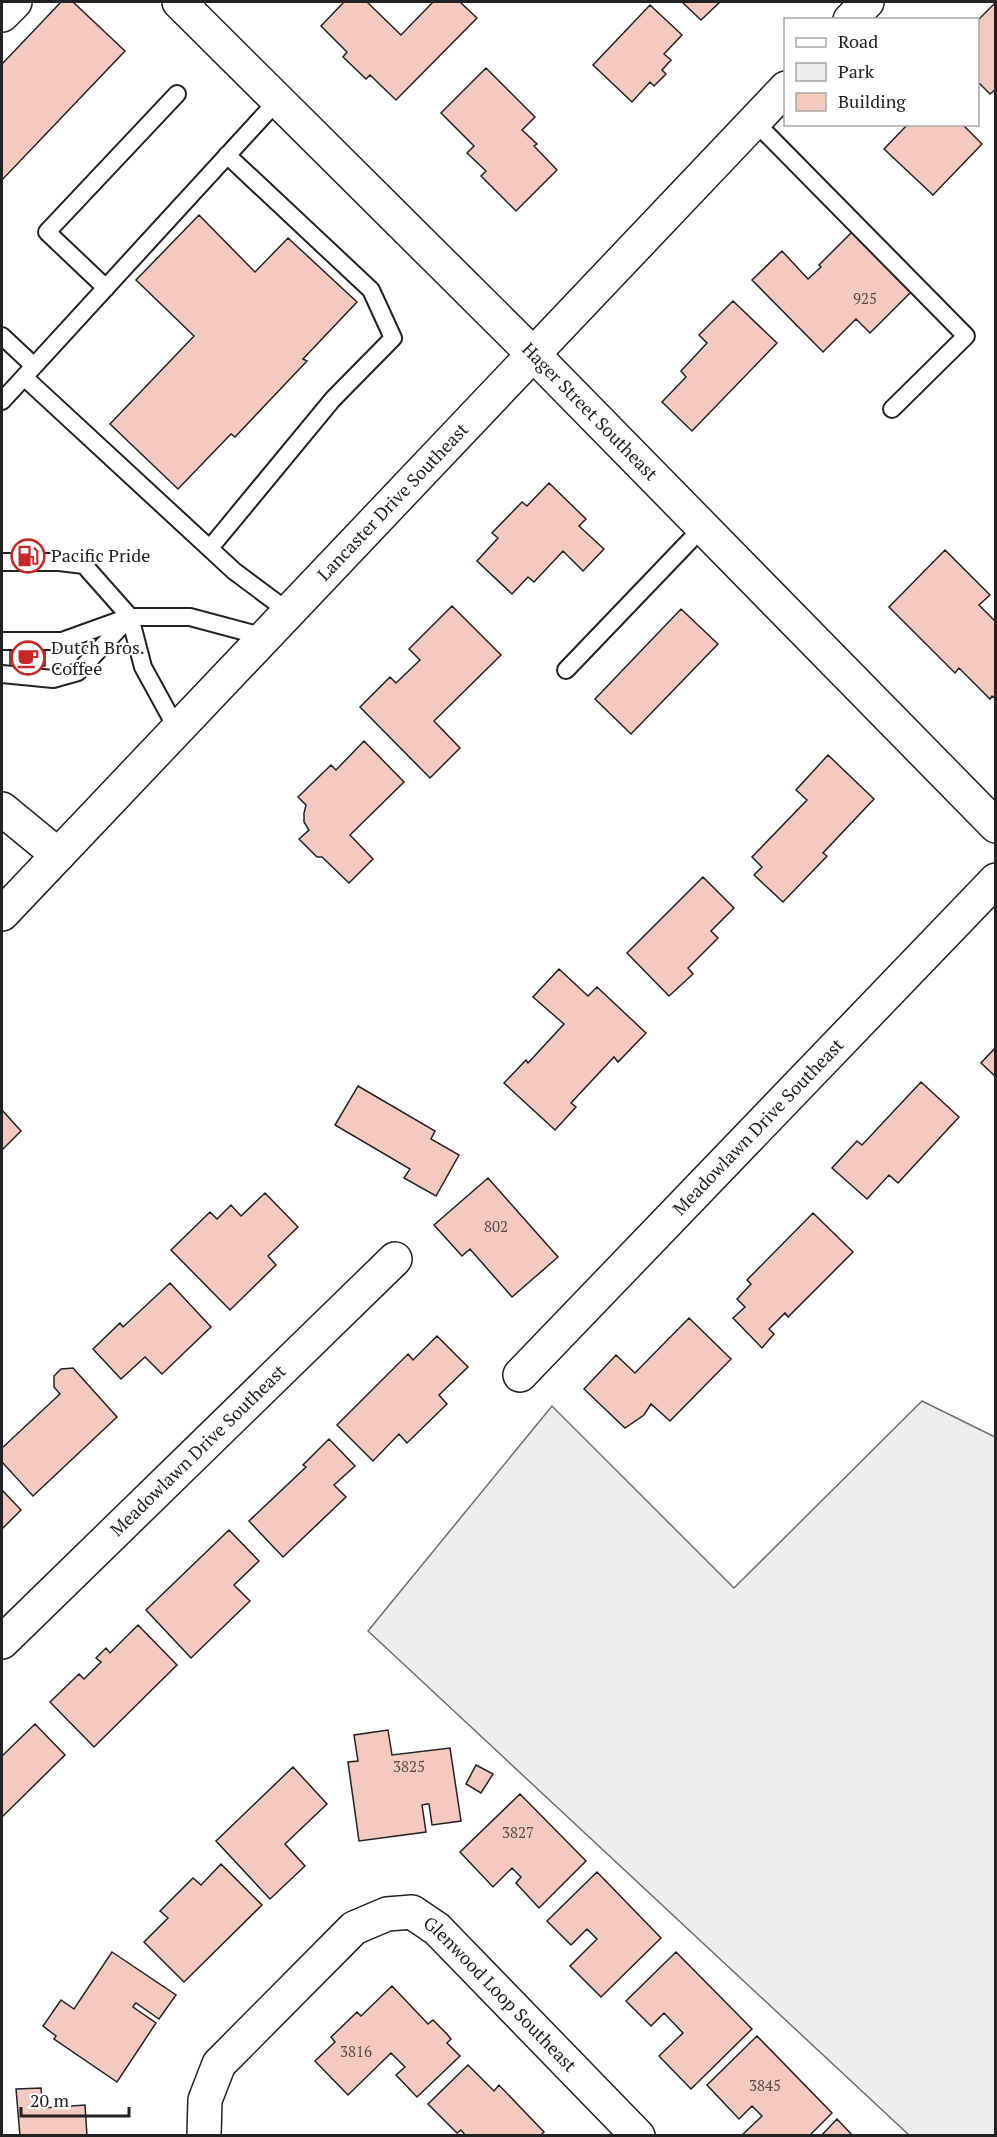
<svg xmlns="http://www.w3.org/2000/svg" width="997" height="2137" font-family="'PT Serif',serif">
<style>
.green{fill:#eee;stroke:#6f6f6f;stroke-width:1.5}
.building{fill:#f3c9c0;stroke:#222;stroke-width:1.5}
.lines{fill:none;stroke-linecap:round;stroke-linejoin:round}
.service-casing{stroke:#222;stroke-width:20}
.minor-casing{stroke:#222;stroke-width:36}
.tertiary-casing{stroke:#222;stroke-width:36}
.primary-casing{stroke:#222;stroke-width:36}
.service{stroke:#fff;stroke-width:16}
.minor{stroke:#fff;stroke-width:33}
.tertiary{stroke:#fff;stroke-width:33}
.primary{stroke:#fff;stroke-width:33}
.labels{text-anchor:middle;stroke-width:4.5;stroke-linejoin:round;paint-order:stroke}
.number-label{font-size:15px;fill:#564c4a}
.street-label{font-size:18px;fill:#222;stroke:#fff}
.poi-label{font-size:18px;fill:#222;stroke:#fff;text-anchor:start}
</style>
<rect width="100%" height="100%" fill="#fff"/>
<!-- green -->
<path class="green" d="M922 1401 995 1437V2135H909L368 1631 552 1406 734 1588Z"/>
<!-- building -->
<path class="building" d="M61 2H73L125 51 2 180V64Z
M344 2H367L401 35 433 2H460L477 18 396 100 370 75 366 79 343 57 347 52 321 26Z
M682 2H720L701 20Z
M996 2V89L990 94 978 82V20Z
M650 5 682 35 664 54 671 60 662 70 666 74 654 86 650 82 632 102 593 65Z
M486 68 535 117 522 130 537 144 534 146 557 170 516 211 481 176 486 171 467 153 474 146 441 113Z
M908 124H962L982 144 933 195 884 149Z
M199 215 255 272 288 238 357 302 303 359 307 361 235 437 231 434 178 489 110 424 194 336 136 280Z
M852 232 911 292 870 333 856 319 823 352 752 280 782 251 808 279 821 267 819 265Z
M733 301 777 343 692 431 662 402 686 377 681 371 707 343 699 335Z
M549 483 586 519 579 526 604 549 583 571 563 551 534 582 528 577 512 594 477 561 498 538 492 533 522 502 527 506Z
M945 550 990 595 979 605 996 622V699L992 696 990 699 959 668 955 673 889 607Z
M452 606 501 655 434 721 460 748 430 778 360 707 390 677 396 683 420 660 409 649Z
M681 609 718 644 631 734 595 699Z
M45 650V666H10V651Z
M364 741 404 782 350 835 373 859 349 883 322 857H317L299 839 309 830 304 822V813L306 805 298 797 331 765 336 770Z
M828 755 874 799 823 853 827 856 783 902 754 875 762 867 752 857 807 800 796 790Z
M703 877 734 908 711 931 718 938 688 968 693 974 669 996 627 953Z
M559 969 588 996 597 987 646 1033 618 1062 614 1057 571 1103 576 1107 555 1130 504 1083 526 1060 528 1063 564 1024 533 997Z
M996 1047V1077L981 1063Z
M921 1082 959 1117 898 1183 889 1175 867 1199 832 1168 857 1141 862 1145Z
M358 1086 435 1131 431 1139 459 1155 436 1196 404 1178 410 1169 335 1125Z
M2 1110 21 1131 2 1150Z
M488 1178 558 1257 512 1297 470 1249 462 1256 434 1225Z
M265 1193 298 1227 268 1256 276 1265 230 1310 171 1250 210 1212 217 1219 231 1205 241 1216Z
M813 1213 853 1252 788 1317 785 1313 769 1329 774 1334 762 1348 733 1318 745 1307 737 1299 751 1284 747 1280Z
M170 1283 211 1327 162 1374 145 1357 121 1379 93 1349 120 1323 123 1327Z
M689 1318 731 1359 670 1421 651 1404 644 1415 625 1428 584 1389 616 1355 635 1373Z
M437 1336 468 1367 439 1395 447 1404 407 1443 399 1434 373 1461 337 1425 408 1354 413 1360Z
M73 1368 117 1417 33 1496 2 1462V1448L60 1394 54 1387V1376L61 1369Z
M329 1439 355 1466 334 1485 346 1497 283 1557 249 1521 306 1467 303 1465Z
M2 1490 21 1510 2 1529Z
M229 1530 259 1561 234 1585 250 1601 191 1658 146 1610Z
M138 1625 177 1665 94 1747 50 1702 79 1674 84 1679 101 1662 96 1658 106 1648 110 1653Z
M35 1724 65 1755 2 1817V1756Z
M388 1730 392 1755 450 1748 461 1821 432 1825 429 1804H427L422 1805 426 1832 359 1841 348 1762 358 1761 354 1735Z
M476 1765 493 1774 481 1793 466 1784Z
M293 1767 327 1804 285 1844 305 1866 270 1899 216 1841Z
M520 1794 586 1861 539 1908 516 1883 521 1877 512 1868 493 1887 460 1852Z
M221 1864 262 1905 184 1982 144 1942 168 1918 160 1911 193 1878 201 1885Z
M597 1872 661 1938 601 1997 570 1966 597 1939 587 1929 571 1945 547 1921Z
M112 1952 176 1995 159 2019 136 2003 134 2005 133 2007 156 2023 117 2082 54 2039 56 2036 43 2026 61 2000 74 2009Z
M676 1952 752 2029 691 2089 659 2056 683 2033 664 2013 651 2026 626 2001Z
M392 1986 428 2024 433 2020 447 2034 451 2039 447 2043 460 2056 417 2097 396 2075 405 2067 391 2053 348 2095 315 2061 335 2042 331 2037 357 2012 361 2016Z
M757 2036 832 2113 809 2136H741L762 2116 752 2106 739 2119 707 2085Z
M468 2065 494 2091 499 2085 544 2132 540 2136H466L461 2130 457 2133 428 2104Z
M41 2088 43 2108 85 2105 87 2136H20L16 2089Z
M837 2119 853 2136H821Z"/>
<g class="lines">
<!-- service casing -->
<g class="service-casing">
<path id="service" d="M754 121 966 336 892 409
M106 288 47 232 177 94
M2 336 34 366
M24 377 234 571 289 612
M2 401 278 100
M210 548 333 399 393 338 371 290 227 155
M2 562H59L84 565 130 617H190L265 637
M130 617 143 667 177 729
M2 641H62L126 618
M566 670 703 527
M2 674 53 679 78 672 130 617"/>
</g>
<!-- minor casing -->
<g class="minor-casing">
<g id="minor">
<path id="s1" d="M179 2 534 355 996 826"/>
<path d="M2 15 15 2"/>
<path id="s2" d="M520 1375 996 880"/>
<path id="s3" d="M2 1642 395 1259"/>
<path id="s4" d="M204 2136 205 2100 219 2064 354 1928 387 1914 412 1912 437 1929 638 2136"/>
</g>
</g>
<!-- tertiary casing -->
<g class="tertiary-casing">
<path id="tertiary" d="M2 809 58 855"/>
</g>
<!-- primary casing -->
<g class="primary-casing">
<g id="primary">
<path d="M850 20 867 2"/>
<path id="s5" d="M2 914 786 88"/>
</g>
</g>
<!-- service -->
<use href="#service" class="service"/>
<!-- minor -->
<use href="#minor" class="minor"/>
<!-- tertiary -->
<use href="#tertiary" class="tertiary"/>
<!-- primary -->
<use href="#primary" class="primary"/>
</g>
<!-- icons -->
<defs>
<g id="fuel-ring" transform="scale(1.725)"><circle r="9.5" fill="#fff" stroke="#c62828" stroke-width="1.5"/><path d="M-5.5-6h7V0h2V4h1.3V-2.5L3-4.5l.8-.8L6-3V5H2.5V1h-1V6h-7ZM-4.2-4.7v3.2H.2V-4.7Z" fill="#c62828"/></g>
<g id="cafe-ring" transform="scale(1.725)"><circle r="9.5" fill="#fff" stroke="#c62828" stroke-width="1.5"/><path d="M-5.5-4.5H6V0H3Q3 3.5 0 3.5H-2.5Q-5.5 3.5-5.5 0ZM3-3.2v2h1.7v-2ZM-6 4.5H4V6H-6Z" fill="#c62828"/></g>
</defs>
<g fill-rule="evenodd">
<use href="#fuel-ring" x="28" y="556"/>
<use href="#cafe-ring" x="28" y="658"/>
</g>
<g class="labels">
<!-- number labels -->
<g class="number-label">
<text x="865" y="304">925</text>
<text x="496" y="1232">802</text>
<text x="409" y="1772">3825</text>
<text x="518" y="1838">3827</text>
<text x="356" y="2057">3816</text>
<text x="765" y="2091">3845</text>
</g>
<!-- street labels -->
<g class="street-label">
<text dy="6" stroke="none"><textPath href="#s1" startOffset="580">Hager Street Southeast</textPath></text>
<text dy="6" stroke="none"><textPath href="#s5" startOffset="568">Lancaster Drive Southeast</textPath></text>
<text dy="6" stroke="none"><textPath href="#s2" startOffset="344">Meadowlawn Drive Southeast</textPath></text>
<text dy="6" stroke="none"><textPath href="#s3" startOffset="274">Meadowlawn Drive Southeast</textPath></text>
<text dy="6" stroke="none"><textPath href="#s4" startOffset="448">Glenwood Loop Southeast</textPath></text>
</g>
<!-- poi labels -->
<g class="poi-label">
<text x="51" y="562">Pacific Pride</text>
<text x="51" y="654">Dutch Bros.<tspan x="51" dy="21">Coffee</tspan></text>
</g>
</g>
<!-- border -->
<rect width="997" height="2137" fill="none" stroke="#222222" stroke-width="6"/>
<!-- legend -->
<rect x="784" y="18" width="195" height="108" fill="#ffffff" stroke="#a7a7a7" stroke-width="1.5"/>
<rect x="796" y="38" width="30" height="9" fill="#ffffff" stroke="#a7a7a7" stroke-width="1.5"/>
<text x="838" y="48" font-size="18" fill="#222222">Road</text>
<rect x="796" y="63" width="30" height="18" fill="#eeeeee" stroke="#a7a7a7" stroke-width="1.5"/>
<text x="838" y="78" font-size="18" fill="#222222">Park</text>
<rect x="796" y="93" width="30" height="18" fill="#f3c9c0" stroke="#a7a7a7" stroke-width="1.5"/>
<text x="838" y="108" font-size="18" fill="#222222">Building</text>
<!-- scale -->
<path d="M21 2107v9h108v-9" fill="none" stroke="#222222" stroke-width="3"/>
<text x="30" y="2107" font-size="18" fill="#222222" stroke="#ffffff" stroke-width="4.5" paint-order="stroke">20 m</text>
</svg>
